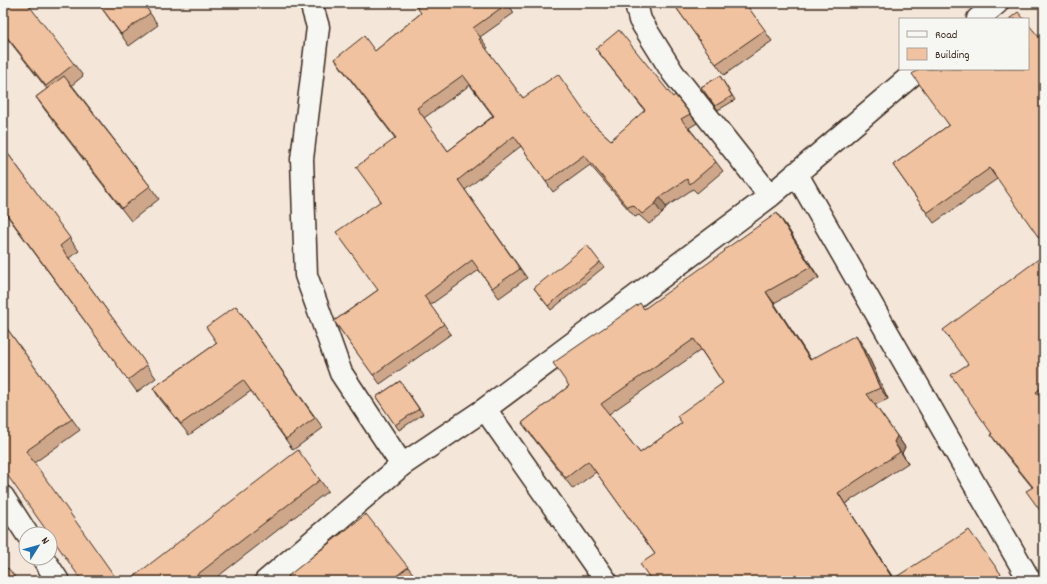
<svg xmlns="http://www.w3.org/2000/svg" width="1047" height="584" font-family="Dekko,sans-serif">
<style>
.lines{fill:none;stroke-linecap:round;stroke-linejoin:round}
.street-casing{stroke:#3b2a1e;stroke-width:25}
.street{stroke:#f6f6f2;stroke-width:22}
.wall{fill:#cea78a;stroke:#3b2a1e;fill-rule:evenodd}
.shaded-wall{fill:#a88870;stroke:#3b2a1e}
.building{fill:#f0c2a0;stroke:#3b2a1e;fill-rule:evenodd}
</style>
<rect width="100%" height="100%" fill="#f4e6d9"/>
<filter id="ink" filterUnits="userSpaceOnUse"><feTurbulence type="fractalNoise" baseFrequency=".025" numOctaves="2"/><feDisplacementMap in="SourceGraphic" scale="8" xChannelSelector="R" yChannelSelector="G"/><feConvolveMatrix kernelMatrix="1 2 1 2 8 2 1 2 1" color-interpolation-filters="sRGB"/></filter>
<g filter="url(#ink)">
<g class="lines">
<!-- street casing -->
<g class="street-casing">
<path id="street" d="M311 3 318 27 302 159 306 275 341 373 402 465
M636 3 640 20 673 73 770 196
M978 19 997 3
M796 173 1030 581
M485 409 606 581
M3 497 27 534
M43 558 58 581
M266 581 402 465 485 409 770 196 919 69"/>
</g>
<!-- street -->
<use href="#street" class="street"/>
</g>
<!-- wall -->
<path class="wall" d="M3 3 74 64 83 76 72 85 150 186 159 199 131 221 45 110 36 97 47 89 3 33Z
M98 3H143L158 25 129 46Z
M508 3 514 13 480 37 488 48 486 49 523 98 593 124 611 140 645 111 603 58 596 49 673 97 690 114 697 123 689 128 716 162 723 171 697 193 693 189 666 207 662 214 649 224 639 215 635 217 590 165 553 192 521 146 465 190 527 278 499 298 479 270 430 305 451 334 380 384 334 321 378 290 380 201 395 138 342 69 335 59 375 51 421 13ZM470 85 493 116 448 151 424 118Z
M673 3H745L772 41 724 75Z
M919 69 997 179 934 223 893 165 949 125Z
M720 76 735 100 718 110 701 87Z
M3 147 79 251 69 258 156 378 137 392 3 210Z
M785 224 819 278 774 303 811 360 864 347 888 399 875 405 905 447 902 453 908 463 845 504 894 579 1003 577 1009 581H652L655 554 596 472 573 489 530 434 522 423 569 386 644 309ZM701 350 723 383 682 423 640 453 609 414Z
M1044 255V516L1032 487 998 445 991 435 992 434 967 364Z
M600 262 604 267 551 310 534 288Z
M236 306 323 428 293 450 251 391 189 435 160 399 153 388 217 343Z
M3 323 80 430 34 463 3 469Z
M400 381 423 414 399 430 376 397Z
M320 480 328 491 212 581H128Z
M408 567 417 579 415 581H292L288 576Z"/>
<!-- shaded-wall -->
<path class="shaded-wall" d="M660 197 666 207 662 214 655 204Z
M777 213 785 224 819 278 811 267Z
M766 292 774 303 818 371 810 360Z
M856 335 864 347 888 399 880 388Z
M897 436 905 447 902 453 908 463 894 442Z
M838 493 845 504 895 581 891 576Z"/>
<!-- building -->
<path class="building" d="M3 3H27L74 64 46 86 3 32Z
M98 3H143L150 13 121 34Z
M414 3H508L473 28 481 38 479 39 523 98 558 74 593 124 611 140 645 110 596 49 619 30 673 97 675 95 690 114 681 119 716 162 690 184 687 179 660 197 655 204 642 214 633 205 628 207 584 155 546 182 514 136 458 180 520 269 492 288 472 260 424 296 444 324 373 375 334 321 378 290 336 232 381 201 356 167 396 138 335 59 364 36 375 51 421 13ZM463 75 494 116 448 151 417 108Z
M673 3H745L765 30 716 64Z
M1018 12 1024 19H1009Z
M1028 24 1044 43V245L990 168 927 213 893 165 949 125 912 74 919 69H1028Z
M64 76 150 186 122 208 36 97Z
M720 76 732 96 715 106 701 87Z
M3 147 70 238 60 246 147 365 128 380 3 209Z
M777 213 811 267 766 292 810 360 856 335 880 388 867 394 897 436 894 442 900 452 838 493 891 576 884 581H652L640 564 655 554 588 461 566 478 522 423 569 386 553 363 640 303 644 309 725 251 724 250ZM694 339 723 383 677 416 682 423 640 453 601 404Z
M587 245 600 262 548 306 534 288Z
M1044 255V386L1036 392 1044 402V516L1026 491 1033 487 991 435 992 434 951 375 968 364 943 330Z
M236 306 315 418 286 439 243 380 181 424 153 388 217 343 206 327Z
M3 323 72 419 26 451 118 581H82L50 535V534H49L3 469Z
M400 381 419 409 395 425 376 397Z
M298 450 320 480 189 581H128Z
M366 514 408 567 390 581H292L288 576Z
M969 530 1003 577 1005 576 1008 581H890Z
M8 568 18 581H3V572Z"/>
</g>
<!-- margin -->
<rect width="1047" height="584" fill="none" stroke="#f6f6f2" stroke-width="16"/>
<rect x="8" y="8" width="1031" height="568" fill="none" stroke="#3b2a1e" stroke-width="1.5" filter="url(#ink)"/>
<!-- legend -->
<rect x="899" y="18" width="130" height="52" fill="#f6f6f2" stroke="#aba49d"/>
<rect x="907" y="31" width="20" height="6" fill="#f6f6f2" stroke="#aba49d"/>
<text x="935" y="38" font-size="12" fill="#3b2a1e">Road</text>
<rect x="907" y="48" width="20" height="12" fill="#f0c2a0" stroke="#aba49d"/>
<text x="935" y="58" font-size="12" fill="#3b2a1e">Building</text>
<!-- north arrow -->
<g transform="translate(38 546) rotate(53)"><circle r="19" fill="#f6f6f2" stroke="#aba49d"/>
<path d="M0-3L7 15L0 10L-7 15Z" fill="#1f6fb2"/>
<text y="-6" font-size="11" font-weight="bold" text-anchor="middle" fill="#3b2a1e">N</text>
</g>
</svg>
